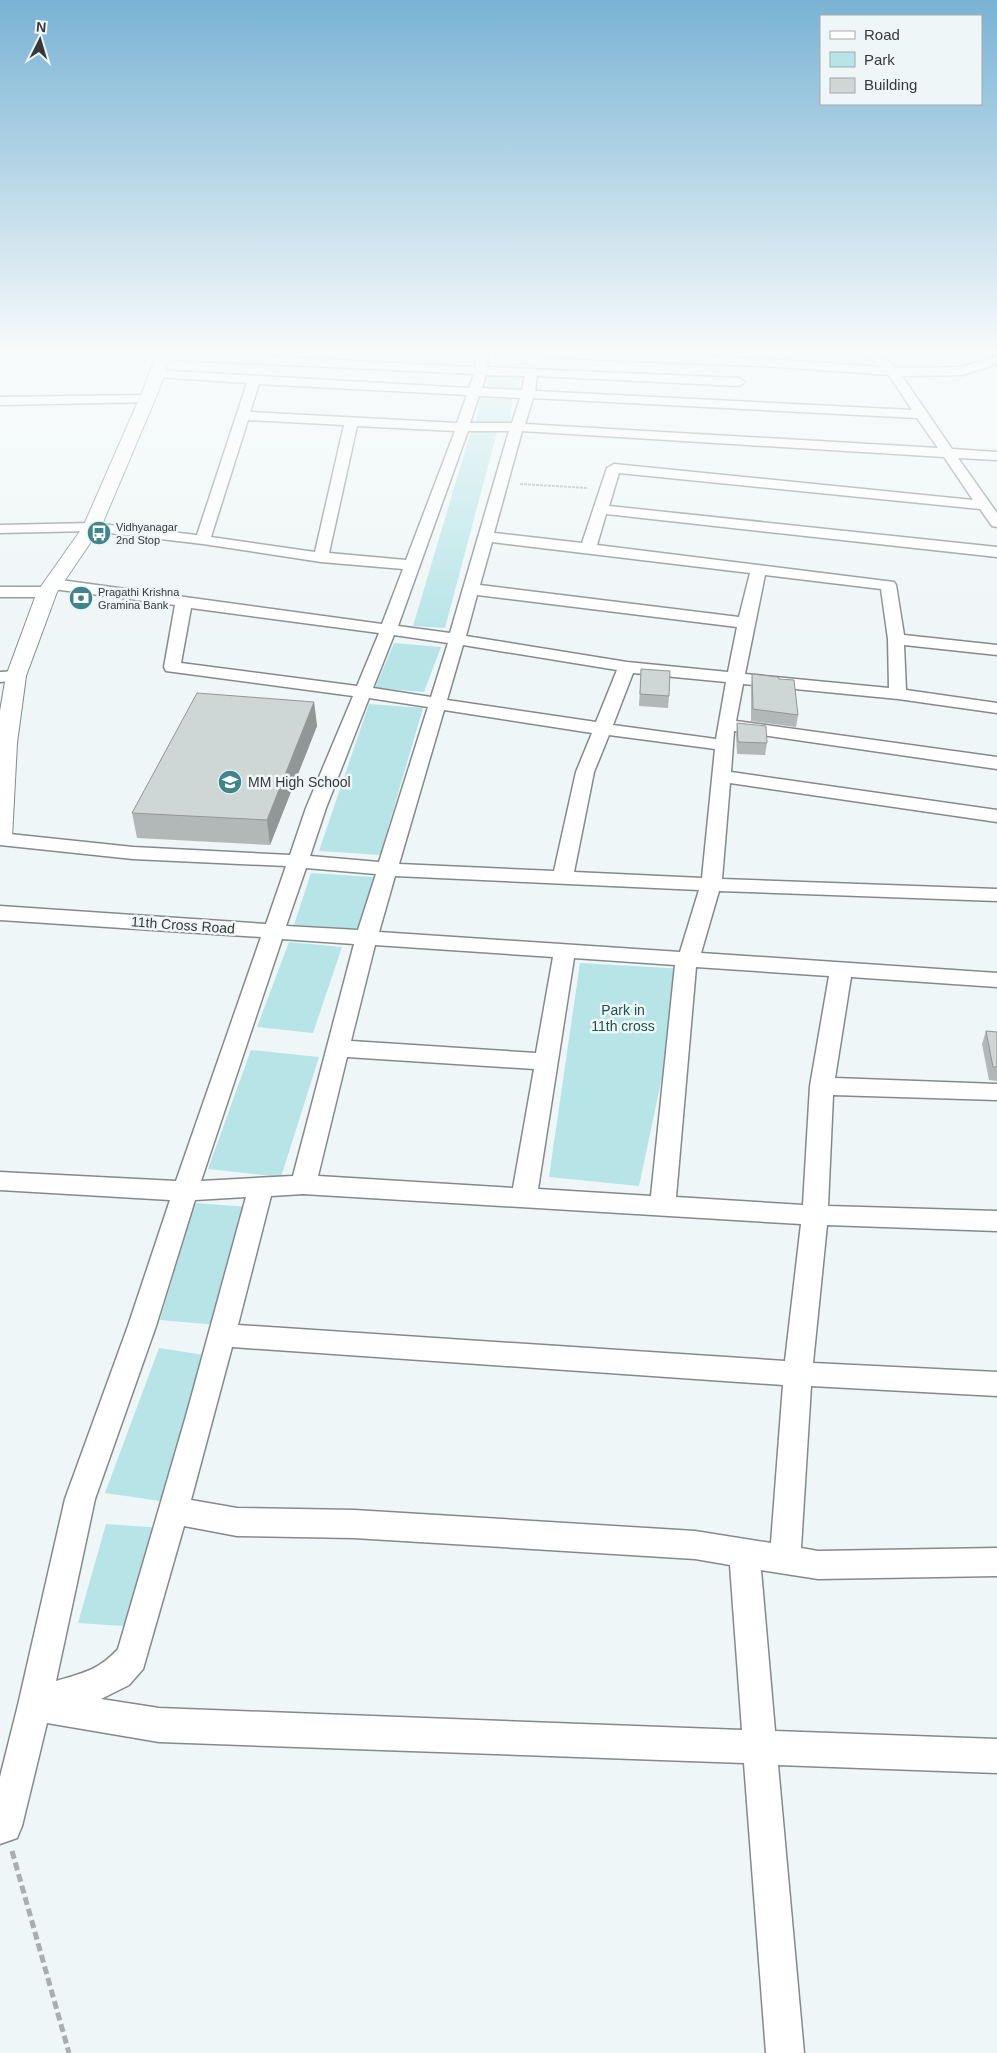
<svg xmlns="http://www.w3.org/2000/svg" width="997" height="2053" font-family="Helvetica,sans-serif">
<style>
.green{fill:#b6e4e7}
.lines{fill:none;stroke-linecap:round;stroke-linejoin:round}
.minor-casing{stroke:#848a8b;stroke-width:3}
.tertiary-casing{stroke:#848a8b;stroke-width:2}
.path-far1{stroke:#a9aeaf;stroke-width:2;stroke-dasharray:3 1;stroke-linecap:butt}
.path{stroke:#a9aeaf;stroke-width:5;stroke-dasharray:8 4;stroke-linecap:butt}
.minor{fill:#fff;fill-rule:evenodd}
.tertiary{fill:#fff;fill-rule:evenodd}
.wall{fill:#b2b8b8}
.shaded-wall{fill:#919696}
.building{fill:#cfd6d6;stroke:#919696}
.labels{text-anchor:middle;stroke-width:5;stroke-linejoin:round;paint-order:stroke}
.far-poi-label{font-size:11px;fill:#36393a;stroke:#eff6f7;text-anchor:start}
.poi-label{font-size:14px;fill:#36393a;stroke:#eff6f7;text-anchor:start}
.street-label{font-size:14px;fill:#36393a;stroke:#eff6f7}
.park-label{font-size:14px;fill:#1b5255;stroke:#eff6f7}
</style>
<rect width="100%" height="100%" fill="#eff6f7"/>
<!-- green -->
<path class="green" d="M491 372 522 373 518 390 486 389Z
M480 398 512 399 510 425 476 424Z
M471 431 497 432 445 628 413 626Z
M394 643 441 647 424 692 375 688Z
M369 704 423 708 380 855 319 851Z
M311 873 374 877 360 929 294 925Z
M289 942 342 947 313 1033 257 1027Z
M580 963 685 969 639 1186 549 1177Z
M251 1050 319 1057 281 1177 208 1169Z
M195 1203 249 1207 218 1325 160 1320Z
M159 1348 211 1356 160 1501 105 1493Z
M106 1524 163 1528 138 1627 78 1623Z"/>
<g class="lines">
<!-- minor casing -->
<g class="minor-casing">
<path id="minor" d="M159 353H199L475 367 476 353H488L487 367 739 378 745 382 739 386 537 376 535 391 912 410 889 375 779 367 541 357 535 353C651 353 767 358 882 367L859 353C874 353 886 356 896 368L962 367 997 356V364L963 375 902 376 952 449 997 452V460L958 458 997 513V527L992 526 980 509 619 473 609 506 997 547V557L606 514 597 545 894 582 896 585 904 635 997 645V655L904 645 906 690 997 703V713L898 699 743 684 736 721 997 757V769L734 731 731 772 997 810V822L730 783 722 879 997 889V901L719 891 701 953 997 973V987L851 977 835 1078 997 1084V1100L833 1095 828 1206 997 1211V1231L827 1225 813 1363 997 1372V1396L811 1386 801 1548 818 1551 997 1548V1576L818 1579 761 1570 775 1731 997 1739V1773L778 1765 804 2053H766L744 1763 159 1742 47 1723 22 1826 17 1838 0 1844V1777L18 1705 65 1499 128 1326 170 1200 0 1190V1172L176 1181 261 937 0 920V906L266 924 286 866 133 859 0 845V833L133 847 290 855 306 808 353 696 166 671 164 667 175 605 53 589 47 587 45 584 47 581 53 579 382 624 403 569 321 562 203 544 92 531 0 533V525L92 523 197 535 247 383 157 377 153 376 151 373 153 370 469 388 474 374 164 359 160 358ZM486 375 525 376 522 390 482 388ZM259 384 467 395 457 423 250 412ZM479 396 520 398 512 423H470ZM533 398 917 418 938 448 525 424ZM248 420 344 425 315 552 211 537ZM357 426 455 431 406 560 329 553ZM468 431H509L450 633 398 626ZM522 431 944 457 973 500 614 464 607 468 582 543 494 533ZM492 542 750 573 739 617 480 585ZM765 575 881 589 888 639 889 688 745 674ZM477 595 737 627 728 672 627 662 466 636ZM191 608 379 633 357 686 181 663ZM394 635 448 643 431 697 373 688ZM463 645 617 670 596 722 447 700ZM633 673 726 682 716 739 613 725ZM369 698 428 707 379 862 310 856 326 808ZM444 710 592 733 576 772 554 871 399 864ZM609 735 715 749 702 878 574 872 594 772ZM306 868 376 874 358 930 286 926ZM395 876 699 890 680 952 379 932ZM282 939 354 944 293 1176 201 1181ZM375 945 553 957 536 1053 351 1041ZM574 958 675 965 651 1196 538 1189ZM696 967 829 976 810 1086 803 1205 676 1197ZM347 1057 534 1069 513 1188 318 1176ZM303 1194 801 1224 785 1361 238 1325 271 1196ZM246 1197 186 1416 118 1649C99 1670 83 1673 56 1681L95 1499 156 1326 195 1200ZM232 1347 783 1385 771 1543 695 1531 354 1510 237 1508 191 1500ZM184 1526 237 1536 354 1538 695 1559 730 1565 742 1730 159 1708 101 1699 129 1685 143 1669Z
M147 395 152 396 153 399 152 402 0 405V397Z
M0 587H47L53 589 55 592 53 595 47 597H0Z
M16 671 22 672 25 676 22 680 0 682V672Z"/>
</g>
<!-- tertiary casing -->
<g class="tertiary-casing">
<path id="tertiary" d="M157 353H171L159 390 101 527 57 592 26 676 17 743 12 838 8 843 0 845V711L6 676 37 592 83 527 143 390Z"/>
</g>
<!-- path-far1 -->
<path class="path-far1" d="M520 484 588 488"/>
<!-- path -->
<path class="path" d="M12 1851 69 2053"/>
<!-- minor -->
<use href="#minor" class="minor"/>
<!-- tertiary -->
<use href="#tertiary" class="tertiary"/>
</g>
<!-- wall -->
<path class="wall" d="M641 669 669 696 668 708 639 706Z
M752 674 779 679 798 715 796 727 751 721V687Z
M314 702 317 726 270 845 137 838 132 813Z
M737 723 767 743 765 755 737 754 736 735Z
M986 1031 997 1032V1081L989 1080 982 1044Z"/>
<!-- shaded-wall -->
<path class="shaded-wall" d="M314 702 317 726 270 845 267 820Z"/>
<!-- building -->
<path class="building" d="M641 669 670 671 669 696 640 694Z
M752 674 778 677 779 679 794 680 798 715 753 709Z
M197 693 314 702 267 820 132 813Z
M737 723 766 726 767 743 738 742Z
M986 1031 997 1032V1067H993Z"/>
<!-- sky -->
<linearGradient id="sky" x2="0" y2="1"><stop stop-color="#79b3d4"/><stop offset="0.55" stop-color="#f8fbfb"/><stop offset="1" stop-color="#f8fbfb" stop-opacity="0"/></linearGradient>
<rect width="997" height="641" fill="url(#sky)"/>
<!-- icons -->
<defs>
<g id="bus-disc" transform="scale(1.25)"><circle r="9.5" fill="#3e868b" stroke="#eff6f7"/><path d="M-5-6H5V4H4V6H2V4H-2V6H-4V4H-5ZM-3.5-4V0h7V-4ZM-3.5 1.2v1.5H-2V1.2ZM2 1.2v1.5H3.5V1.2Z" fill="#fff"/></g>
<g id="bank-disc" transform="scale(1.25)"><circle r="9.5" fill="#3e868b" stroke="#eff6f7"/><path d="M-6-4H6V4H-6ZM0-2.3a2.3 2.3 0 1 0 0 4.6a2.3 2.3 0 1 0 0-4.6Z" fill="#fff"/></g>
<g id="school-disc" transform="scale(1.25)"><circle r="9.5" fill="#3e868b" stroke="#eff6f7"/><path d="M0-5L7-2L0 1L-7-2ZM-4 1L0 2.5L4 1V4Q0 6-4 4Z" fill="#fff"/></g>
</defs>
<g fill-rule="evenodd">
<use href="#bus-disc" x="99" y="533"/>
<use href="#bank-disc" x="81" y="598"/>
<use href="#school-disc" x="230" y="782"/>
</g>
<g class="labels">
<!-- far-poi labels -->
<g class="far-poi-label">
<text x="116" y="531">Vidhyanagar<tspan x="116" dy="13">2nd Stop</tspan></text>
<text x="98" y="596">Pragathi Krishna<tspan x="98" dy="13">Gramina Bank</tspan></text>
</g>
<!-- poi labels -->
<g class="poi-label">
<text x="248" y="787">MM High School</text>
</g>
<!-- street labels -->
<g class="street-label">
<text transform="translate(183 925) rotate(4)" y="5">11th Cross Road</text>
</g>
<!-- park labels -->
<g class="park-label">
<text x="623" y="1015">Park in<tspan x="623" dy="16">11th cross</tspan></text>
</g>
</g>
<!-- legend -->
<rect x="820" y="15" width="162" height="90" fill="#eff6f7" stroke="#a5aaab"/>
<rect x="830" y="31" width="25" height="8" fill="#ffffff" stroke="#a5aaab"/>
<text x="864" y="40" font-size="15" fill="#36393a">Road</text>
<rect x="830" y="52" width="25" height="15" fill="#b6e4e7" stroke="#a5aaab"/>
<text x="864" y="65" font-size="15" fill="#36393a">Park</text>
<rect x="830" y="78" width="25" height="15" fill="#cfd6d6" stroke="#a5aaab"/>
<text x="864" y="90" font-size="15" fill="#36393a">Building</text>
<!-- north arrow -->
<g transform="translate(40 40) rotate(5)" stroke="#eff6f7" stroke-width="4" paint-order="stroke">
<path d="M0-4L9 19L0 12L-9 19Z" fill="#36393a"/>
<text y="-8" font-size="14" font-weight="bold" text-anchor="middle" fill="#36393a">N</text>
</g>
</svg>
